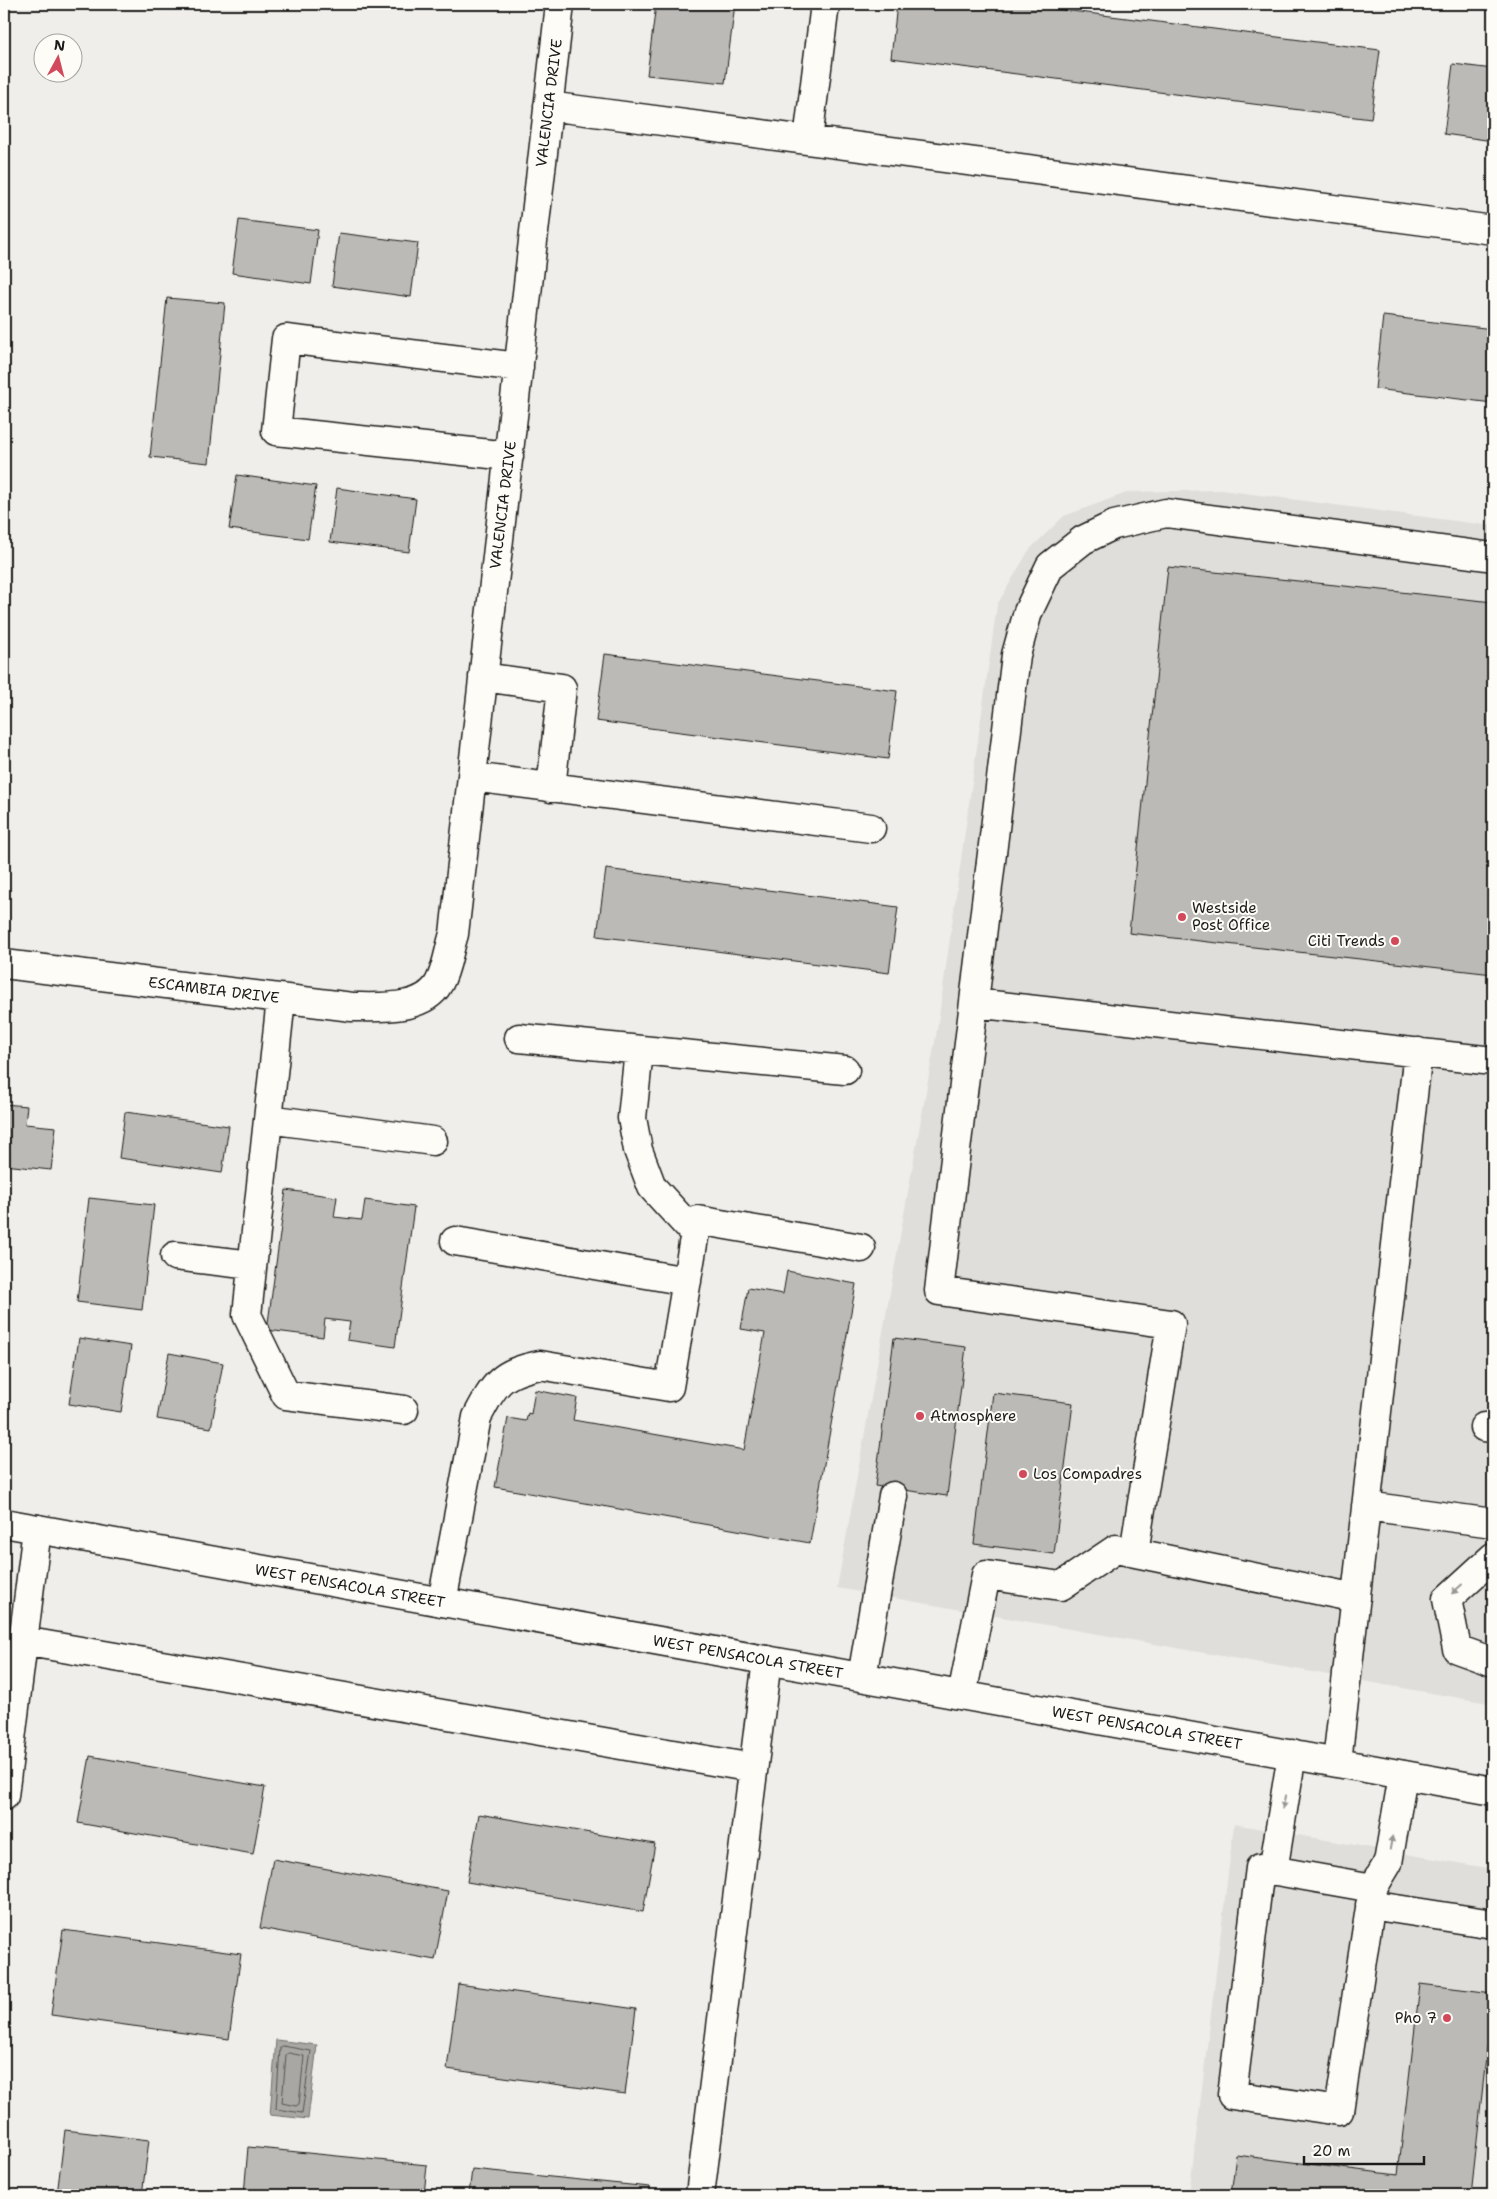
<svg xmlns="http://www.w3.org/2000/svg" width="1497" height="2199" font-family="'Shantell Sans',sans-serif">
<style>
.built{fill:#e0deda}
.water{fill:#a8a7a3;stroke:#706f6d}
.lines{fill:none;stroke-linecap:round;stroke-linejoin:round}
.shore{stroke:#545452;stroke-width:1}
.building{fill:#bbbab6;stroke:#1c1c1c}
.minor-casing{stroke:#1c1c1c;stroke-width:31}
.major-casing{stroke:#1c1c1c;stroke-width:31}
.minor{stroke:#fdfcf7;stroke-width:28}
.major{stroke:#fdfcf7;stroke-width:28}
.oneway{fill:#989794}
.poi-dot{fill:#d1495b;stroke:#fdfcf7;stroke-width:2}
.labels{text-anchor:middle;stroke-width:4;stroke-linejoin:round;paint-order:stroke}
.street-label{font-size:15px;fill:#1c1c1c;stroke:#fdfcf7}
.poi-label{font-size:15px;fill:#1c1c1c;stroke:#fdfcf7;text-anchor:start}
</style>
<rect width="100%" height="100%" fill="#f0eeea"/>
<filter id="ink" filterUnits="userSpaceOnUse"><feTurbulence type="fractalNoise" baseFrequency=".02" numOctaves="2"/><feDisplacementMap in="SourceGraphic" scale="10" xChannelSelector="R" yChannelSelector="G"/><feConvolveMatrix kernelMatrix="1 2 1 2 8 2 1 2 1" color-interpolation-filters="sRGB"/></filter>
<g filter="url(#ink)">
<!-- built -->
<path class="built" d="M1222 490 1493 526V1704L837 1588 937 1030 997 605 1029 550 1064 516 1129 492Z
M1234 1824 1493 1869V2195H1189Z"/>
<!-- water -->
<path class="water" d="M276 2040 317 2045 308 2119 270 2115Z"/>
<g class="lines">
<!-- shore -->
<path class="shore" d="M283 2046 311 2051 302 2113 276 2109 280 2048Z
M289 2053 304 2056 299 2104 296 2106 282 2103 286 2055Z"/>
</g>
<!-- building -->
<path class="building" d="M656 4H735L725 83 647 75Z
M897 4H1016L1380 50 1371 119 891 58Z
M1453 64 1493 69V141L1444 134Z
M239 220 318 230 311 284 232 273Z
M339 233 418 243 411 297 332 286Z
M167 298 225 303 209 463 150 457Z
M1383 316 1493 329V403L1375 389Z
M237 475 316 486 308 539 229 529Z
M337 488 416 499 409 552 330 542Z
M1168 567 1493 602V974L1129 933Z
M605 654 897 691 888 759 596 721Z
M606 869 898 907 889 973 597 936Z
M4 1104 27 1106 25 1124 56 1127 51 1170 4 1165Z
M125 1112 229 1126 222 1173 119 1158Z
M286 1190 337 1197 334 1217 362 1220 365 1200 414 1207 395 1347 347 1340 350 1322 325 1319 323 1337 267 1330Z
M89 1198 154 1205 142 1310 77 1302Z
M787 1271 856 1284 810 1543 495 1487 508 1418 526 1421 528 1413 531 1414 535 1390 577 1398 573 1420 744 1450 765 1333 741 1329 748 1288 783 1294Z
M79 1338 131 1346 121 1412 69 1404Z
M894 1338 966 1347 947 1496 875 1486Z
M169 1353 223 1363 211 1428 157 1419Z
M993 1393 1073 1403 1054 1554 974 1544Z
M90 1756 265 1787 253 1854 78 1823Z
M479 1814 655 1844 643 1912 467 1882Z
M273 1859 448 1891 435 1960 260 1928Z
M63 1930 241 1954 229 2039 51 2015Z
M458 1984 636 2009 625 2094 447 2069Z
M1420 1984 1493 1993 1471 2195H1231L1236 2155 1398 2175Z
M65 2130 149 2140 142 2195H57Z
M248 2147 427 2165 424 2195H244Z
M472 2169 650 2187 649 2195H469Z"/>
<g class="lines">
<!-- minor casing -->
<g class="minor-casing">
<path id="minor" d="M548 106 1493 230
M808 140 825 4
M509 456 276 431 286 339 519 367
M483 677 562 688 551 788
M472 777 871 828
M4 964 352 1007C379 1007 424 1011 439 983 447 969 449 949 454 934L560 4
M281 999 247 1315 286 1395 404 1410
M974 1003 1493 1061
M519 1038 845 1070
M639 1050 632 1118 638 1150 652 1187 695 1234
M268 1119 433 1141
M455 1241 687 1281
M175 1256 252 1265
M1484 1427 1493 1428
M1366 1506 1493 1523
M1134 1552 1171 1324 939 1291 1016 655 1028 612 1050 566 1083 540 1114 525 1166 513 1493 557
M1493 1557 1447 1599 1457 1649 1493 1662
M442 1602 477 1417C495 1383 500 1373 540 1365L669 1387 697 1220 861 1248
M23 1641 753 1768
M862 1677 893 1496
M962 1695 986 1575 1061 1586 1116 1549 1356 1598
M1337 1762 1418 1052
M4 1796 37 1529
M1273 1871 1292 1754
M1373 1888 1260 1868 1232 2095 1339 2111 1373 1888 1388 1863 1403 1775
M1370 1905 1493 1924
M700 2195 767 1660"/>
</g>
<!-- major casing -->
<g class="major-casing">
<path id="major" d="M4 1523 1493 1791"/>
</g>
<!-- minor -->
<use href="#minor" class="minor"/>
<!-- major -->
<use href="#major" class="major"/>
</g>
<!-- one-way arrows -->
<defs><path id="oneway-solid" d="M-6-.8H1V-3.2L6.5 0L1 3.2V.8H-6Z" transform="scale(1.25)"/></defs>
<g class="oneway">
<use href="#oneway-solid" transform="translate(1457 1589) rotate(138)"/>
<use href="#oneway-solid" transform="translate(1284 1802) rotate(99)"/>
<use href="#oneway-solid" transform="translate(1391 1843) rotate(-80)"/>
</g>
</g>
<!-- markers -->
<g class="poi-dot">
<circle cx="1182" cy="917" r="5"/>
<circle cx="1395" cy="941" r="5"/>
<circle cx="920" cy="1416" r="5"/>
<circle cx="1023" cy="1474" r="5"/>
<circle cx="1447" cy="2018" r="5"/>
</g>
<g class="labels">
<!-- street labels -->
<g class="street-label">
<text transform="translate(549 103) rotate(-83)" y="5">VALENCIA DRIVE</text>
<text transform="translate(503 505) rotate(-83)" y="5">VALENCIA DRIVE</text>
<text transform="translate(214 990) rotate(7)" y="5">ESCAMBIA DRIVE</text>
<text transform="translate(350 1586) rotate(10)" y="5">WEST PENSACOLA STREET</text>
<text transform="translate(748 1657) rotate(10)" y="5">WEST PENSACOLA STREET</text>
<text transform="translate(1147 1728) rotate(10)" y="5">WEST PENSACOLA STREET</text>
</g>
<!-- poi labels -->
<g class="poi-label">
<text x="1192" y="913">Westside<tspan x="1192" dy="17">Post Office</tspan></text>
<text x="1385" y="946" text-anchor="end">Citi Trends</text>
<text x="930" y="1421">Atmosphere</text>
<text x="1033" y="1479">Los Compadres</text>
<text x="1437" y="2023" text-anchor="end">Pho 7</text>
</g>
</g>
<!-- margin -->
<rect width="1497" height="2199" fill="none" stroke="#fdfcf7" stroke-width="20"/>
<rect x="10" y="10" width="1477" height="2179" fill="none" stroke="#1c1c1c" stroke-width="2" filter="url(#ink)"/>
<!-- north arrow -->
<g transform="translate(58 58) rotate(7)"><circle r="24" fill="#fdfcf7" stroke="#a3a29f"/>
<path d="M0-4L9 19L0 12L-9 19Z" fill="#d1495b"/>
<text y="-8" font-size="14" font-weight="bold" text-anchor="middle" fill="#1c1c1c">N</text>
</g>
<!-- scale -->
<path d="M1304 2156v8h120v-8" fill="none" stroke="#1c1c1c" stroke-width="2.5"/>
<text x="1312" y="2156" font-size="15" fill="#1c1c1c" stroke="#fdfcf7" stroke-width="4" paint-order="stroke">20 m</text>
</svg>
